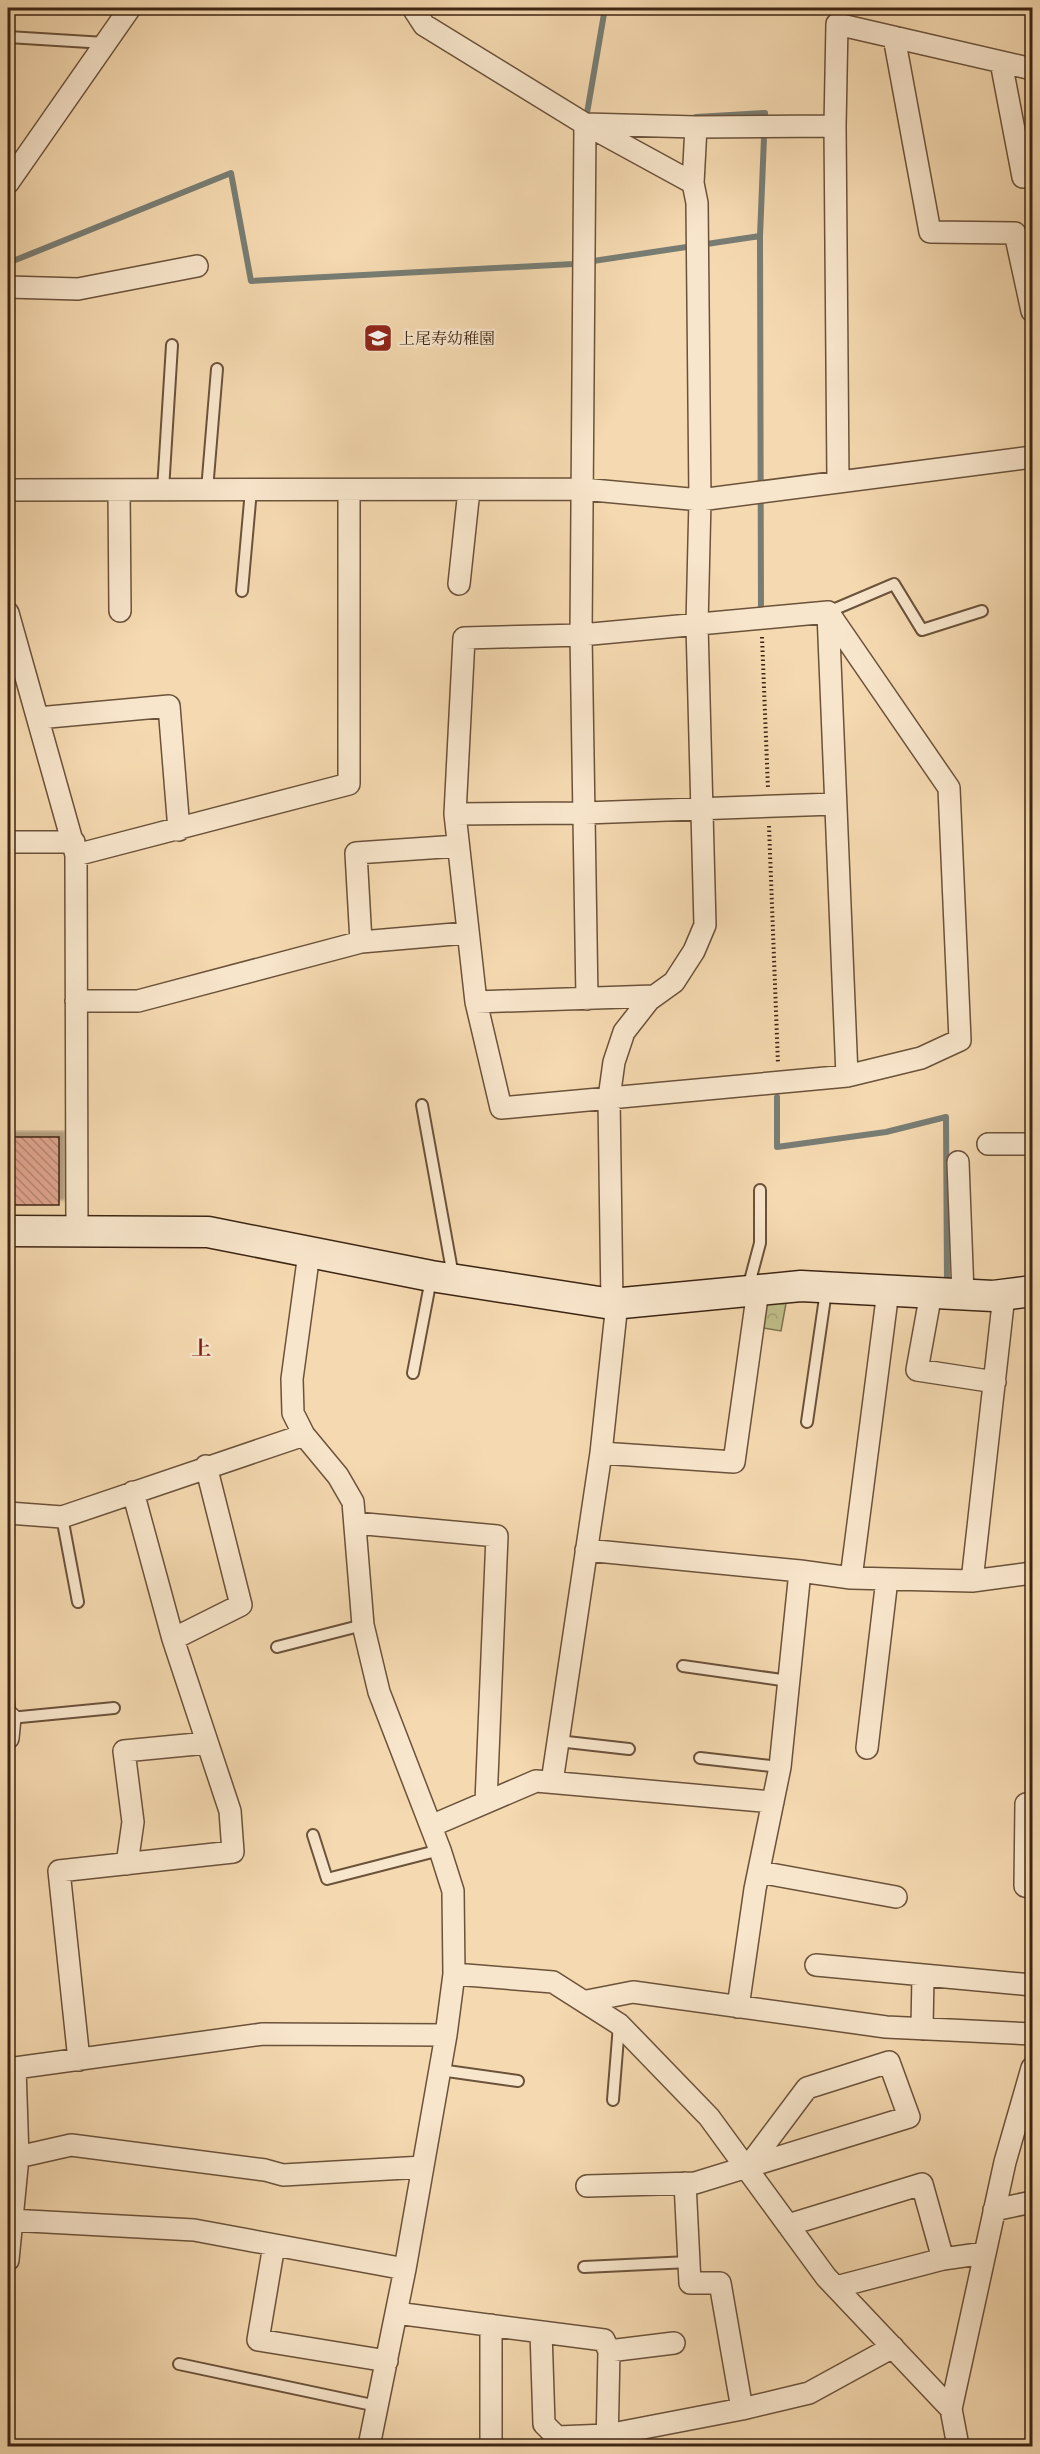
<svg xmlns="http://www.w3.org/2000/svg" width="1040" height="2454" font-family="Vollkorn,'Noto Serif JP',serif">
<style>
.park{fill:url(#park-crowns);stroke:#7e724e;stroke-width:1.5}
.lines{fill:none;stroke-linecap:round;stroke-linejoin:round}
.stream{stroke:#787d74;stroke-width:6}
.building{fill:url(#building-back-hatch);stroke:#3d2513;stroke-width:1.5;filter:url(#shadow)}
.lane-casing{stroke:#6b523a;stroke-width:14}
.street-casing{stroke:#6b523a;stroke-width:24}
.secondary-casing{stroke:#3d2513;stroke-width:33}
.path{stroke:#3d2513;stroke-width:4;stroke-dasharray:1.5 3;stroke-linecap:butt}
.lane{stroke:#f8e6cc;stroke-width:10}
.street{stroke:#f8e6cc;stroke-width:21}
.secondary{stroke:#f8e6cc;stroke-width:30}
.labels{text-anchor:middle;stroke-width:5;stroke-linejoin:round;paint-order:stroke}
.poi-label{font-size:16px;fill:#3d2513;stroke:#f8e6cc;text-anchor:start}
.quarter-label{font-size:20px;font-weight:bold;fill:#7a1f14;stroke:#f8e6cc}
</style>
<defs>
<pattern id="park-crowns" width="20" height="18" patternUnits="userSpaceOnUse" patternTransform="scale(1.5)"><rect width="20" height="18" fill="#bfbe89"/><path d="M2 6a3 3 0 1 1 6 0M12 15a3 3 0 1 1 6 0" fill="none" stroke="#a5a375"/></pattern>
<pattern id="building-back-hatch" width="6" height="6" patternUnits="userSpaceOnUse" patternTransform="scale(1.5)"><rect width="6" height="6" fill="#e1a690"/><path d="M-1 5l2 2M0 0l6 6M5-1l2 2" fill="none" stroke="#b88774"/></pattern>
<filter id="shadow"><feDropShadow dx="5.5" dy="-5.5" stdDeviation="1.5" flood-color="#0004"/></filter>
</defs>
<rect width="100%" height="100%" fill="#f5d9b0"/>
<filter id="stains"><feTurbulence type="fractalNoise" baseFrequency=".00333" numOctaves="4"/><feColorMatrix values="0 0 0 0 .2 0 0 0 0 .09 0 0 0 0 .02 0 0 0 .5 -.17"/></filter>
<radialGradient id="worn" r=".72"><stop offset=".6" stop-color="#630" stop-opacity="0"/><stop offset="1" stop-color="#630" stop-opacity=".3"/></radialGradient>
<!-- park -->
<path class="park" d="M789 1287 781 1331 751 1326 758 1290Z"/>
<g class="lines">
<!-- stream -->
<path class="stream" d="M696 117 765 113 760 236 761 615
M586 119 605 8
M8 263 231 173 251 281 573 264 760 236
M777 1097V1147L886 1132 946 1117 947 1284"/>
</g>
<!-- building -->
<path class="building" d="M8 1137H59V1205H8Z"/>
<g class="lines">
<!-- lane casing -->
<g class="lane-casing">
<path id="lane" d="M8 37 105 43
M163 490 172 345
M207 490 217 369
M242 591 251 490
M828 612 894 584 922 630 982 611
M422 1105 453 1276
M748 1288 760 1243V1190
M413 1373 431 1279
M807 1422 826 1291
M62 1517 78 1602
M277 1647 363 1625
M683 1666 789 1681
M8 1697 10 1718 114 1708
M558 1741 629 1749
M700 1758 780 1767
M313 1835 327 1879 440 1850
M440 2070 518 2081
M613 2100 619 2025
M584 2267 689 2262
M179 2364 377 2406"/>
</g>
<!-- street casing -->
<g class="street-casing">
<path id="street" d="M413 8 424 25 585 124 693 183 697 203 700 500 697 625 705 925 694 951 674 982 649 1000 624 1032 614 1062 609 1098 612 1304
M894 37 930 232 1015 233 1032 311
M1001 62 1023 177 1032 176
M8 183 130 8
M693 183 696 127
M8 287 78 289 197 266
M838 481 835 126 837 24 1032 69V66
M8 490 582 489 700 500 1032 457
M119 490 120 611
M459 584 469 490
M828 612 949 788 960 1040 921 1058 847 1076 501 1108 476 1002 455 814 464 638 581 635Z
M8 613 76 855 77 1230
M828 613 847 1076
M38 718 169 706 179 830
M455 814 585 813 834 804
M8 842H74
M76 855 349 784V490
M361 942 356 853 458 846
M587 999 581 635 585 124 696 127 835 126
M76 1001H138L361 942 466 933
M476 1002 654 996
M988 1144H1032
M958 1162 963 1294
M309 1253 292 1379 293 1413 304 1435 338 1476 353 1502 363 1625 379 1692 440 1850 453 1891 454 1974 446 2035 405 2269 369 2446
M931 1293 917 1370 995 1382
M601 1453 734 1462 758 1290
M8 1513 62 1517 304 1435
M355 1523 497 1536 486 1802
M586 1550 800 1571
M851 1578 888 1291
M972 1581 1004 1295
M173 1639 241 1605 206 1466
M8 1738 10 1718
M867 1748 887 1579
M552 1782 601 1453 617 1303
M1032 1805 1026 1804 1025 1886 1032 1887
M431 1826 536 1781 773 1802
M127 1864 133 1822 124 1751 207 1743
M759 1872 896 1897
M816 1965 1032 1985
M454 1974 553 1982 619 2024 709 2117 826 2277 951 2409
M587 2001 633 1992 886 2027 1032 2034
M738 2007 755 1889 780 1767 800 1571 851 1578 972 1581 1032 1573
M922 2029 923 1975
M79 2060 59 1871 233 1852 230 1811 173 1639 133 1492
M8 2069 263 2034 446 2035
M18 2157 71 2145 265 2170 283 2175 423 2167
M685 2183 690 2283H720L742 2409 809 2393 893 2347
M587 2186 695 2183 909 2117 889 2062 807 2088 747 2168
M994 2210 1032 2202
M10 2220 194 2230 405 2269
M788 2225 922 2184 943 2259 836 2287
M274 2245 258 2340 387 2361
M943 2259 985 2253
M8 2260 18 2157 15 2068
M396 2313 604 2340 609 2351 674 2343
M491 2325V2446
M541 2332 544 2424 557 2437 607 2435 742 2409
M607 2446 609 2351
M958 2446 951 2409 1005 2162 1032 2068"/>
</g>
<!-- secondary casing -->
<g class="secondary-casing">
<path id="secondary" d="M8 1231 208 1232 431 1276 612 1304 801 1286 993 1296 1032 1291"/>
</g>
<!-- path -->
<path class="path" d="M762 637 768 789
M769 826 778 1064"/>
<!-- lane -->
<use href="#lane" class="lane"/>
<!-- street -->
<use href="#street" class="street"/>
<!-- secondary -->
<use href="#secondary" class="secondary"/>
</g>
<!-- icons -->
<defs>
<g id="school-square" transform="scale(1.5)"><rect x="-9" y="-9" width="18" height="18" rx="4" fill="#8f2418" stroke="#f8e6cc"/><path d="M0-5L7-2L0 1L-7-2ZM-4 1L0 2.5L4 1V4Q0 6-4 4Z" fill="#fff"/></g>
</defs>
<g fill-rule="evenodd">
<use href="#school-square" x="378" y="338"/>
</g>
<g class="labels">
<!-- poi labels -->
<g class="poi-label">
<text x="399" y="344">上尾寿幼稚園</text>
</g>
<!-- quarter labels -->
<g class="quarter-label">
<text x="201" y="1355">上</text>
</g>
</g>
<!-- margin -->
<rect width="1040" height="2454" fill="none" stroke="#f5d9b0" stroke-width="30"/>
<rect x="9" y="9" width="1022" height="2436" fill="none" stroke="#3d2513" stroke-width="3"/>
<rect x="15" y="15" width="1010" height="2424" fill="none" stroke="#3d2513" stroke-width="1.5"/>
<rect width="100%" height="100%" filter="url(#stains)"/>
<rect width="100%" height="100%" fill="url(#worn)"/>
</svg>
